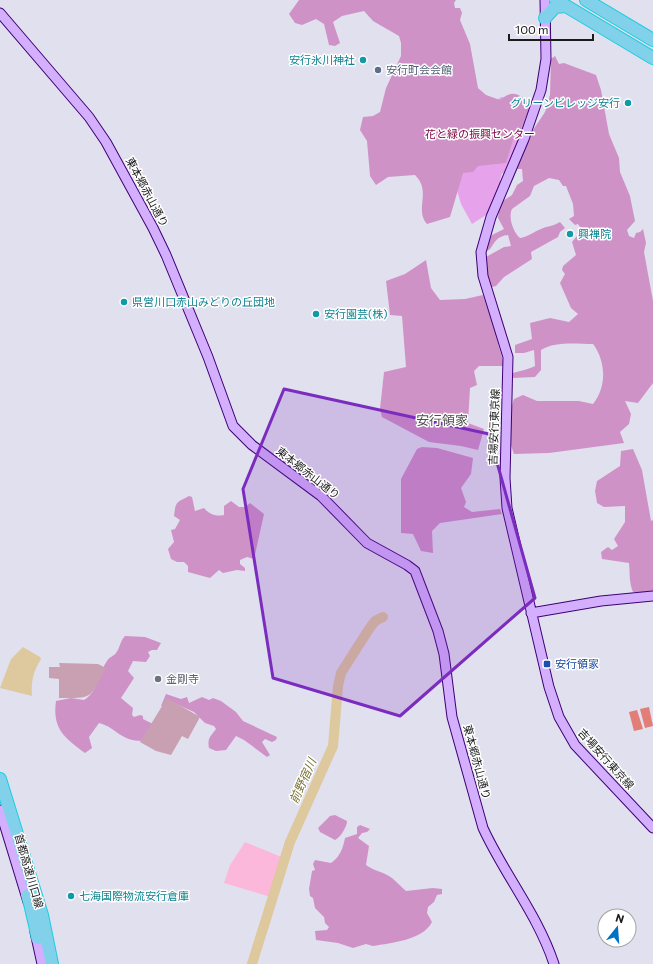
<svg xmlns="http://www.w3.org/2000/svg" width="653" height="964" font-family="Commissioner,'Noto Sans JP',sans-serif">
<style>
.grass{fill:#e7a2ec}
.forest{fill:#cf92c7}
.cemetery{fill:#c8a0b1}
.park{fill:#fcb8da}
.pitch{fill:#e27d78}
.water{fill:#dec89d}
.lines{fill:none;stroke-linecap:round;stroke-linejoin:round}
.river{stroke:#dec89d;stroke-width:10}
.secondary-casing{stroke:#3e0074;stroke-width:11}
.highway-casing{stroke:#1acede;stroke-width:14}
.secondary{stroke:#d4affd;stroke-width:9}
.highway{stroke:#82d1ea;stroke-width:12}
.marked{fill:#7b2cbf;fill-opacity:0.2;stroke:#7b2cbf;stroke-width:3;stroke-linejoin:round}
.culture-dot{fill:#0f9aa8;stroke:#fff;stroke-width:1.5}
.service-dot{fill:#5c6f8a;stroke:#fff;stroke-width:1.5}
.transit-dot{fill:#1a4fb4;stroke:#fff;stroke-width:1.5}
.worship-dot{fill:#6b7280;stroke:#fff;stroke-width:1.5}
.labels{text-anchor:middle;stroke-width:3;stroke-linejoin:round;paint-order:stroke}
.culture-label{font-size:11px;fill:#0d838f;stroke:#fff;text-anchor:start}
.service-label{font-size:11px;fill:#4e5e75;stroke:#fff;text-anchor:start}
.park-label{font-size:11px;fill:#7d0540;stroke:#fff}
.street-label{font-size:11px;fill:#1b1b1b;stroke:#fff}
.transit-label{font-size:11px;fill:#164399;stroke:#fff;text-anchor:start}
.worship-label{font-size:11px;fill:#5b616d;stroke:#fff;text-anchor:start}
.water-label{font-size:12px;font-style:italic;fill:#787232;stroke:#fff}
.quarter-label{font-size:13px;fill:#4e4e4e;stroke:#fff}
</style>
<rect width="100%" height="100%" fill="#e1e0ee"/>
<!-- grass -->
<path class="grass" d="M478 92 497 100 501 97 515 99 531 106 505 174 502 173 500 180 501 182 489 213 472 224 461 204 443 141Z"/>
<!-- forest -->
<path class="forest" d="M299 0H456L454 3 455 8H460L462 13 460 20 470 44 478 88 486 95 500 100C509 92 515 92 525 99L529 109 519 133 513 140 506 163 478 166 473 172 463 173 450 217 427 224C414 209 432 192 415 175L388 177 376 185 370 176 367 141 360 130 363 117 373 116 380 112 386 88 401 56V43L399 36 373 21 364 11 342 16 333 22 340 43 335 46 329 45 324 24 316 19 302 25 295 23 289 14Z
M555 56 559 64 564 63 596 75 601 90 609 134 619 158 620 172 630 196 635 221 627 230 629 236 634 238 636 233 640 232 643 229 646 243 644 252 653 301V383L638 403 625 401 631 414 629 424 620 432 624 443 549 453 514 454C507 437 508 417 514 399L523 395 537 401H579L593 404C607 387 606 361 593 344 577 344 555 341 541 350V370L535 377 513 378V373C519 371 530 369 535 366L534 350 524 353H515V345L532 339 530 323 550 318 569 322 578 314 571 308 560 283 565 274 562 270 563 266 576 255 572 242 582 230 578 224 575 225 569 219 574 216 573 204 566 186H563L559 180 549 178 534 186 530 196 512 209C508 217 513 232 520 238 528 237 533 232 541 229 547 226 552 227 560 222L565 228 560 232 558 237 531 252 532 259 504 277 496 286 492 287 487 277 488 272 485 268 486 257 504 247 511 246 508 235C497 236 495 242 490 249L487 251 484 248 492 235 504 229 498 218 500 203 512 195 517 185 523 181 522 169H516L531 133 545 112 550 95 551 59Z
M426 260 431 288 440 300 465 299 483 295C490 313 495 329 499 347 501 354 503 358 503 366H479L474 371 477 385 470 388 468 423 484 429 478 450 461 446 429 442 382 417 380 409 384 372 406 367 402 316 390 315 386 281 405 274Z
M422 447 437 448 473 458 471 474 461 488 466 502 464 507 472 512 500 509 502 514 440 523 432 531 433 553 421 551 413 534 401 533V479L417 449Z
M633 449 642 470 651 521 653 520V592H633C629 583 630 573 629 563L602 559 601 552 608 547 612 550 618 546 614 539 625 522V506L604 507 597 503 595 491 597 481 620 466 621 451Z
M189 496 192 497 195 511 204 508C209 514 216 517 224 515V506L231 501 239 507H245L250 503 264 514 254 559 247 557 240 560V564L245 568V571L237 570 223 573 219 570 210 578 188 572V566L184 562H177L171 559 168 549 174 542 171 530 175 529 180 520 174 516C176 501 176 503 189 496Z
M125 636 145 637 161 643 157 650H152L148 652 150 656 146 662 133 661 128 671 134 678 121 698 133 708 132 715 134 717 140 715 143 716V719L153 724 143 741C119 741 118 728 99 723L89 737 92 748 85 753C65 738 52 729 56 701L71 698 84 700C98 692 98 674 107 661 109 657 114 656 116 653 120 648 120 641 125 636Z
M166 694 181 699 187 697 189 703 202 697 209 700 213 698 221 701 236 712 243 721 277 737 276 740 272 742 265 739 262 742 270 755 267 757 244 740 236 736 226 750 216 751 209 748C207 738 211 736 216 729L214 726 205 723 194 712 172 702 166 706H161Z
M335 815 347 821C347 827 340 838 335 840L320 832 318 828 330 816Z
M360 825 370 829 367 832 362 833 358 838 369 846 366 865C374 871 384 872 392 878 397 882 401 887 406 891L433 888 442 889V894L437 895 434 902 428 907 427 913 432 922C423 940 391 943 373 946L366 944 353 948 338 943 316 940 315 931 327 930 329 927 325 923 324 917 315 908 313 898 310 896 309 889 312 871 315 870 313 864 315 860 331 863C340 857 343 848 345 838L357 834V827Z"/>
<!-- cemetery -->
<path class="cemetery" d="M59 663 98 664 106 668C89 699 94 698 59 698V679L49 678V667H60Z
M167 698 200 717 188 739 182 736 171 755 156 751 140 742Z"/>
<!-- park -->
<path class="park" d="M245 842 284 858 274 898 224 883 230 865Z"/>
<!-- pitch -->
<path class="pitch" d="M649 707 653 726 645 728 640 709Z
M637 710 643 729 634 731 629 712Z"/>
<!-- water -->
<path class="water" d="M23 647 40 657 41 659C33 672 31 681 32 696L0 688 11 659Z"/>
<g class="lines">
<!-- river -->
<path class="river" d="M252 964 290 842 333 746 338 686 341 673 369 629 375 621 383 617"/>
<!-- secondary casing -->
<g class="secondary-casing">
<path id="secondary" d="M545 0 546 59 541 90 524 139 491 217 481 252 483 276 508 357 505 478 507 508 549 687 559 717 575 745 653 828
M0 13 89 117 106 142 153 228 166 255 208 357 233 426 252 445 321 496 367 543 407 565 415 571 438 631 444 654 452 717 483 828C504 874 538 915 554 964
M531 613 601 601 653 596
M0 810 28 902
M35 932 42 964"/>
</g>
<!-- highway casing -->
<g class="highway-casing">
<path id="highway" d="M556 0 653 58
M586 0 653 40
M545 18 555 7 566 6
M0 779 42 915 52 964
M28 895 38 938"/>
</g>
<!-- secondary -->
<use href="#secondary" class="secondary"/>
<!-- highway -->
<use href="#highway" class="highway"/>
</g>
<!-- marked area -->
<path class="marked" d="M284 389 489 434 535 598 400 716 273 678 243 489Z"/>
<!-- markers -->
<g class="culture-dot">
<circle cx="363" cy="60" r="4"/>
<circle cx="628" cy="103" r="4"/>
<circle cx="570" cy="234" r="4"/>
<circle cx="124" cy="302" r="4"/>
<circle cx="316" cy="314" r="4"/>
<circle cx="71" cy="896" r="4"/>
</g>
<circle class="service-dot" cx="378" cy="70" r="4"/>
<rect class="transit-dot" x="543" y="660" width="8" height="8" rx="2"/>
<circle class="worship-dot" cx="158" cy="679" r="4"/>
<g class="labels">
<!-- culture labels -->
<g class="culture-label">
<text x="355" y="64" text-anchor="end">安行氷川神社</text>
<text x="620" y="107" text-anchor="end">グリーンビレッジ安行</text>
<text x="578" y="238">興禅院</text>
<text x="132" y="306">県営川口赤山みどりの丘団地</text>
<text x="324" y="318">安行園芸(株)</text>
<text x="79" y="900">七海国際物流安行倉庫</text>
</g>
<!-- service labels -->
<g class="service-label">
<text x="386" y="74">安行町会会館</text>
</g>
<!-- park labels -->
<g class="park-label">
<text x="480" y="138">花と緑の振興センター</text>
</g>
<!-- street labels -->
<g class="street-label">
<text transform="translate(147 192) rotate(62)" y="4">東本郷赤山通り</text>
<text transform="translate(494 427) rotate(-88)" y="4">吉場安行東京線</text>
<text transform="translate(308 473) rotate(38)" y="4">東本郷赤山通り</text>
<text transform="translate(606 759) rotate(48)" y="4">吉場安行東京線</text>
<text transform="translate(477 762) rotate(75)" y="4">東本郷赤山通り</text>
<text transform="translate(29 871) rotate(74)" y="4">首都高速川口線</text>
</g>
<!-- transit labels -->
<g class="transit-label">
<text x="555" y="668">安行領家</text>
</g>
<!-- worship labels -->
<g class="worship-label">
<text x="166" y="683">金剛寺</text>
</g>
<!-- water labels -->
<g class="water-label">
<text transform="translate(303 781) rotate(-66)" y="4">前野宿川</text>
</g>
<!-- quarter labels -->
<g class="quarter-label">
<text x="442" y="425">安行領家</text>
</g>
</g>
<!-- north arrow -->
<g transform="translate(617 928) rotate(17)"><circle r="19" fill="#ffffff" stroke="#a4a4a4"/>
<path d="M0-3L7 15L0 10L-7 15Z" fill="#0072c6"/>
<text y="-6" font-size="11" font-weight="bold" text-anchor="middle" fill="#1b1b1b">N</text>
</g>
<!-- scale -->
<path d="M509 34v6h84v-6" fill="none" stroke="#1b1b1b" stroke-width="2"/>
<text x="515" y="34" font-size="12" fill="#1b1b1b" stroke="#ffffff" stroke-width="3" paint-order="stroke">100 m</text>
</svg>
